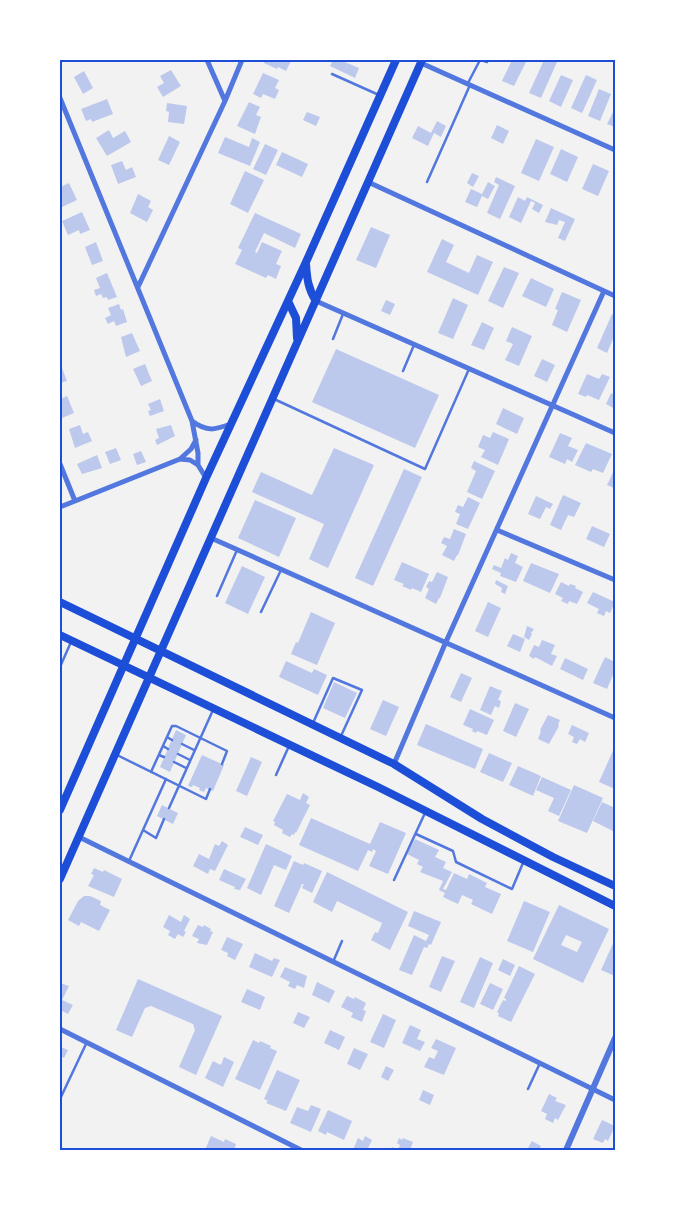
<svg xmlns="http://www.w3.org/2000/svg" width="675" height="1210" font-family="'Playfair Display',serif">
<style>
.building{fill:#bdc9ec;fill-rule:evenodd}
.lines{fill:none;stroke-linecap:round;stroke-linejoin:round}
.service{stroke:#5277de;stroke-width:2.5}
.minor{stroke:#5277de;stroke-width:5}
.tertiary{stroke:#5277de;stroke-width:6}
.primary{stroke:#1d4ed8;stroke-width:8}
.neatline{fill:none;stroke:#1d4ed8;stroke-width:2}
</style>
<rect width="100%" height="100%" fill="#f2f2f2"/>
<!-- building -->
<path class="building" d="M265 60H288L291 61 286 71 278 67 277 69 264 63Z
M333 60H340L359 68 355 78 330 66Z
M512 60H527L514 86 502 81Z
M544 60H553L557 62 541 98 529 93Z
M171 70 181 86 163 97 157 87 164 83 160 76Z
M84 71 93 88 83 94 74 77Z
M263 73 279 80 275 88 279 90 275 99 263 94 261 98 253 94Z
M561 75 573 80 561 107 549 101Z
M586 75 597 80 582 113 571 108Z
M599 89 611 94 600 121 588 116Z
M107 99 113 114 92 122 91 119 86 121 81 109Z
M249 102 260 107 256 115 261 117 255 134 237 126Z
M167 103 187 106 184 124 168 122 169 112 166 111Z
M614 110 615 111V127L607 124Z
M307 112 320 117 316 126 303 120Z
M437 121 446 126 441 137 434 133 428 146 412 138 418 126 431 133Z
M497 125 509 131 503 144 491 138Z
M109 130 113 138 125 131 131 142 107 156 96 138Z
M169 136 180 142 169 165 158 160Z
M225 137 249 147 252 138 260 142 250 166 218 153Z
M536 139 554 147 539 181 521 173Z
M265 144 278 150 266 175 253 169Z
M561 149 578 157 567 182 550 174Z
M282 152 308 164 302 177 276 165Z
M122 161 126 170 132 167 136 177 118 184 111 165Z
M593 164 609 171 598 196 582 189Z
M245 171 264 180 248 213 230 204Z
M472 173 479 176 473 187 467 183Z
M496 177 515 186 500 219 487 213 499 185 494 182Z
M488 182 495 186 488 199 482 196 477 207 465 202 471 189 482 194Z
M69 183 77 200 60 208V196H62L60 187Z
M138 194 151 201 148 207 153 210 147 222 130 213Z
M518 197 525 201 527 197 543 205 539 213 532 209 535 203 531 201 521 223 509 217Z
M551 208 575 219 565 241 558 238 565 222 559 220 557 225 545 222Z
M82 212 90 230 80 234 79 230 68 235 62 221Z
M255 213 301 234 295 248 264 233 255 252 257 253 262 242 282 251 276 264 281 266 276 279 268 275 266 278 235 264 242 250 238 248Z
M371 227 390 235 376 268 356 260Z
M442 239 454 245 446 262 469 273 477 255 493 262 478 295 427 272Z
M96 242 103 261 92 265 85 247Z
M504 267 519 273 503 308 488 301Z
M107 273 117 297 108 300 107 297 103 298 101 294 96 296 94 290 100 288 96 278Z
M531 278 554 289 546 307 522 296Z
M562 292 581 300 567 332 552 325 558 310 555 309Z
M453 298 468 305 453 339 438 333Z
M386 300 395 304 390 315 381 311Z
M119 304 121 310 123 309 127 322 116 326 114 321 108 324 105 318 111 315 108 308Z
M612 314 615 316V339H613L607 353 597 348Z
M482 322 494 328 484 350 471 345Z
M512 327 532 336 519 366 505 360 513 344 506 341Z
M132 333 140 351 126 357 121 337Z
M336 349 439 395 415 448 312 402Z
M542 359 555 365 547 382 534 376Z
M60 363 67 381 60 383Z
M145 364 152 381 141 386 133 369Z
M587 374 599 379 602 374 610 377 599 400 587 395 586 397 578 394Z
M611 393 615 395V409L606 404Z
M67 396 74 413 62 418 60 412V399Z
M160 399 164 411 150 416 148 411 151 410 148 404Z
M503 408 524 418 517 434 496 424Z
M80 425 83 434 88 432 92 441 75 448 69 429Z
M171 425 175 436 157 445 155 440 159 438 156 429Z
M493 432 509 439 498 465 481 457 485 450 478 447 483 435 490 438Z
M560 433 572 438 568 446 578 450 572 462 567 459 565 464 549 457Z
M586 443 612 454 603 473 593 469 591 472 575 465Z
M116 448 121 460 110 464 105 452Z
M334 448 374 465 328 568 309 559 324 524 252 492 261 472 312 495Z
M141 451 146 462 137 465 133 454Z
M97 455 102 468 82 474 77 464Z
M474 461 495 471 482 499 467 492 476 471 471 468Z
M615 468V487L614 488 607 485Z
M404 469 422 477 373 586 355 578Z
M563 495 581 503 574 517 568 515 561 530 550 525Z
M536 496 553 504 550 509 546 507 540 519 528 514Z
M468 497 480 503 468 529 456 524 460 514 455 512 458 505 463 507Z
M255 500 296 518 279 557 238 538Z
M592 526 610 534 604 547 586 539Z
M454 529 466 534 458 555H457L454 561 442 555 447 546 441 543 444 537 450 539Z
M511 553 518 556 515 563 523 567 516 582 500 576 501 573 492 569 494 565 501 568 505 558 508 560Z
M402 562 429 574 421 592 412 588 411 590 402 586 404 584 394 580Z
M531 563 559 574 550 593 523 581Z
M242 566 265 577 248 614 225 603Z
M437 572 448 577 440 598H439L436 604 425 598 429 589 426 587 429 581 432 582Z
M496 580 508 586 505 594 501 592 502 588 495 584Z
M561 582 569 586 570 584 576 586 575 588 583 592 577 604 569 601 568 604 561 601 563 598 555 594Z
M593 592 615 602 610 613 606 611 604 616 597 613 599 609 587 603Z
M488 602 501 608 488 637 475 631Z
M311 612 335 623 317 665 291 654 296 642 298 643Z
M527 626 534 629 532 632H531L532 634 529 640 524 637Z
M513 634 525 639 520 652 507 646Z
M542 640 555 645 551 654 557 656 552 666 535 657 534 659 529 656 534 645 539 647Z
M605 657 615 662V676L613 675 607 689 593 683Z
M565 658 588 669 583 680 560 669Z
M286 661 312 673 314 669 327 675 318 695 279 677Z
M461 673 472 678 461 702 450 697Z
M334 682 357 693 345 718 323 708Z
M490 686 502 691 498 700 501 701 499 708 495 706 491 715 480 710Z
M383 700 399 707 386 736 370 729Z
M515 703 529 709 516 737 503 731Z
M470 709 494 720 487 735 477 731 476 733 472 731 473 729 463 725Z
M548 715 560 720 558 725 559 726 549 744 538 739 541 731 540 730Z
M426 724 483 749 475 769 417 745Z
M572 725 589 733 585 742 580 739 577 744 572 742 574 737 568 734Z
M176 730 186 735 170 772 160 767Z
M615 746V789L599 782Z
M489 753 512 763 503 782 480 772Z
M202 755 224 765 213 791 206 788 204 792 199 790 200 788 193 785 192 787 188 786Z
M251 757 262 762 247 796 236 791Z
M518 766 541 776 533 796 509 785Z
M542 777 571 790 559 816 548 811 554 798 536 790Z
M574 785 603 798 587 833 558 821Z
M303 793 309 797 306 803 310 805 296 833 295 832 294 835 292 834 290 837 282 833 283 830 274 825 275 822 273 821 287 794 300 800Z
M602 802 615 808V832L593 821Z
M162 805 178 813 173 824 157 816Z
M311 818 370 844 380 822 406 833 388 874 369 866 376 851 373 849 372 852 368 850 358 871 299 845Z
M245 827 263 835 258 845 240 837Z
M415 839 439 850 435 857 446 862 443 868 452 872 443 889 446 890 454 873 467 879 469 874 487 883 485 887 501 894 492 914 471 904 473 900 462 895 458 904 443 897 445 893 439 890 443 881 420 872 423 867 417 864 419 860 407 854Z
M222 841 228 845 215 871 210 869 208 874 193 866 199 854 209 859 215 844 219 846Z
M266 844 292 856 286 870 274 865 261 895 247 888Z
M294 861 303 865 304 863 322 871 312 893 302 888 304 884H302L289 913 274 906Z
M94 868 103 872 104 870 122 879 114 897 88 886 94 875 91 874Z
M224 869 246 879 240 890 234 889 235 887 219 880Z
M327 872 408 912 390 950 371 940 375 932 378 933 382 923 337 901 332 912 313 902Z
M84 896H90L101 901 100 905 110 910 99 931 81 922 79 926 68 920 78 901Z
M524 901 550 912 533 952 507 941Z
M559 905 609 929 583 983 533 959ZM566 935 582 942 577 952 561 945Z
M414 911 441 922 431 945 429 944 427 948 424 947 412 975 399 970 414 935 426 941 429 935 408 926Z
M169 915 181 922 184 915 190 919 184 931 186 932 183 937 178 934 175 939 168 935 170 931 163 927Z
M198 925 203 927 204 925 211 929 210 931 213 932 207 945 197 943 199 939 192 936Z
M227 937 243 944 235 960 227 956 228 953 221 950Z
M615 939V976L601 970Z
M255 953 272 961 274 958 280 960 272 977 249 967Z
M442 956 455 961 441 992 429 987Z
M480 957 493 963 474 1008 460 1002Z
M503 959 515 965 510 976 498 970Z
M519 966 535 974 511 1022 498 1016 499 1013 497 1012 503 1000 506 1001V999L504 998Z
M285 967 307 976 304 988 297 985 295 989 288 986 290 982 280 977Z
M138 979 222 1016 196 1075 179 1067 195 1030 193 1024 151 1006 145 1008 132 1037 116 1030Z
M317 982 335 991 329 1003 312 995Z
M60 983 69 986 62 1000 73 1005 68 1014 60 1010Z
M490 983 503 989 493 1010 480 1004Z
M247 989 265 997 260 1010 241 1002Z
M347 996 354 999 355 997 366 1003 363 1010 366 1011 362 1022 351 1017 353 1013 341 1007Z
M298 1012 310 1017 304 1028 293 1023Z
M383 1014 396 1020 384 1048 370 1042Z
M410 1025 421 1030 417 1039 425 1042 420 1051 402 1043Z
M330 1030 345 1037 339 1050 324 1043Z
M436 1039 456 1048 444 1075 424 1067 429 1057 434 1059 438 1051 431 1048Z
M253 1040 259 1043 260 1041 271 1046 270 1048 277 1051 260 1090 235 1079Z
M61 1047 68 1050 64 1058 62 1057 60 1061Z
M354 1048 368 1054 360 1070 347 1064Z
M224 1057 234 1062 223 1087 205 1078 213 1061 221 1065Z
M386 1066 394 1070 388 1081 381 1077Z
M277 1070 300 1080 286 1111 266 1103 268 1101 264 1099Z
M423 1090 434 1095 430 1105 419 1100Z
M549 1094 557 1098 555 1101 566 1105 558 1120 555 1118 553 1123 545 1119 547 1114 541 1111Z
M311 1105 321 1109 311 1132 290 1123 297 1107 308 1111Z
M328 1110 352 1121 344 1140 327 1132 326 1135 318 1131Z
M602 1120 615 1126 608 1141 605 1139 603 1143 593 1139Z
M211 1136 224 1142 225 1139 236 1144 234 1150H205Z
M365 1136 372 1140 367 1150H353L358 1138 363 1141Z
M399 1138 402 1140 403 1138 413 1142 410 1150H391L392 1147 398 1150 400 1145 397 1143Z
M532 1141 541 1146 539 1150H527Z"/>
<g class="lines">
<!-- service -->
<path class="service" d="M481 60 487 62V60
M332 74 379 95
M468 83 480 60
M427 182 470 85
M333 339 343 314
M403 371 414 345
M274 399 425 469 469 369
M217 596 237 550
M261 612 281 570
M60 667 71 642
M313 723 333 678 362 690 341 736
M167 737 172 740
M182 744 194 750
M163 746 168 749
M178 754 190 760
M117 755 206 799 210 789
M159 755 164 757
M174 762 186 768
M151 772 172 726H176L227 751 222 764
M276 775 289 746
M169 808 213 710
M143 830 156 838 164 819
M416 834 453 851 456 862 512 889 523 863
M129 861 166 779
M394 880 425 813
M333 962 342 941
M528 1089 540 1063
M60 1099 86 1044"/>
<!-- minor -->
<path class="minor" d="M207 60 225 101
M421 63 615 150
M60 98 192 421 198 453V465L206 478
M368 182 615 296
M138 287 225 101 242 60
M316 301 615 433
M192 421C207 432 214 430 231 424
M180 459 190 460 198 465
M60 464 75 501
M60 507 180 459 191 449 196 440
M497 530 615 580
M211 538 615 718
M394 764 445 644 604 291
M79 837 615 1100
M60 1029 301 1150"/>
<!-- tertiary -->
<path class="tertiary" d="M566 1150 615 1038"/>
<!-- primary -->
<path class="primary" d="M306 264C307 278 308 289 316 301
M288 301 296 318 297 338
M60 602 394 764 482 819 553 857 615 886
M60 635 378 787 615 906
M60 810 206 478 306 262 396 60
M60 879 422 60"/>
</g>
<!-- border -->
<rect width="675" height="1210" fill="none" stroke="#ffffff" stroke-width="122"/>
<rect x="61" y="61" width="553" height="1088" class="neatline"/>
</svg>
